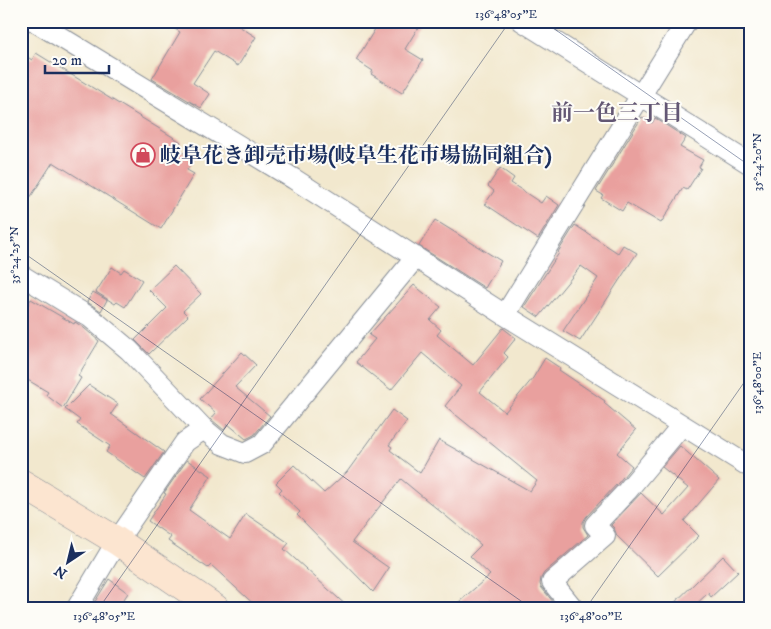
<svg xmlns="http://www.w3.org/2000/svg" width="771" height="629" font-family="'IM FELL DW Pica','Noto Serif JP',serif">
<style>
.building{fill:#e9a09e}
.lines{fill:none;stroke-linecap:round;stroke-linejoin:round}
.street-casing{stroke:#868c96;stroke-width:22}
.secondary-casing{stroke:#868c96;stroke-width:29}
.street{stroke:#fff;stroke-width:20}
.secondary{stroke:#fce5d0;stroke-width:28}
.ticks{fill:none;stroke:#1b2f5e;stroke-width:1;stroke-opacity:0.45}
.labels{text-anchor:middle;stroke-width:4;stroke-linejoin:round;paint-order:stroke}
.poi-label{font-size:21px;font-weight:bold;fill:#1b2f5e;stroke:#fdfcf7;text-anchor:start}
.neighbourhood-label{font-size:22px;font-weight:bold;fill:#635774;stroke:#fdfcf7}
.neatline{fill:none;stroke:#1b2f5e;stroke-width:2}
.ticks-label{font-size:12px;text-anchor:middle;fill:#1b2f5e}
</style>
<rect width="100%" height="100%" fill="#fdfcf7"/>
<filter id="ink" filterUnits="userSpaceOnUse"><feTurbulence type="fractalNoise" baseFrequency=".02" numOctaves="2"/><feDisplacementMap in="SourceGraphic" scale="10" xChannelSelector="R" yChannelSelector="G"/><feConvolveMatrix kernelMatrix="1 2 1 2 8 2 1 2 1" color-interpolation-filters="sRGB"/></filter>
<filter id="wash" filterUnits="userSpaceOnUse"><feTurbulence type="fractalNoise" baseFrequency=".0096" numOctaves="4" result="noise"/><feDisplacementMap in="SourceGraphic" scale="20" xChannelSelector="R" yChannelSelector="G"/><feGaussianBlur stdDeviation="1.12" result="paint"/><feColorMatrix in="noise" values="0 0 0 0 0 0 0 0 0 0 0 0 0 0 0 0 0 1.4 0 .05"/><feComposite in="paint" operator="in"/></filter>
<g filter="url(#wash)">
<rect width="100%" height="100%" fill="#f2e8ce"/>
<g id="blocks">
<!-- building -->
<path class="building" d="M162 21H231L256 37 238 66 214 51 193 83 210 94 201 108 152 79 180 32Z
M380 21H422L405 49 423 60 402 93 371 74 373 71 356 60Z
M21 53 32 60 36 53 181 142 177 149 194 159 187 170 194 174 161 229 53 162 21 212Z
M642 117 652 123 655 118 686 138 680 147 703 160 699 167 701 168 687 190 683 188 661 223 627 203 622 211 601 198 603 195 596 191Z
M500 168 514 178 511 183 541 203 546 196 559 205 538 239 485 204 494 191 488 186Z
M435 220 501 261 485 288 419 246Z
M575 225 618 253 623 245 637 253 580 341 563 331 598 278 581 266 539 317 524 307 559 253 558 252Z
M174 266 201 294 183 311 188 316 149 354 135 340 167 308 149 290Z
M112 267 121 273 124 269 142 280 125 307 117 302 115 304 96 292Z
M414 285 441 307 430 320 441 330 437 335 473 365 503 328 516 338 504 353 508 357 480 392 505 412 533 378 545 358 560 368 559 370 605 401 604 403 636 430 617 453 632 466 618 483 586 517 583 522V527L588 535 544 573 541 578 540 584 541 587 558 608H496L490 601 482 608H452L490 575 470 556 481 545 401 479 352 542 389 568 373 592 297 515 300 512 279 492 282 489 276 483 294 465 324 493 347 472 392 410 407 421 389 445 392 447 390 450 420 473 439 440 530 491 537 481 445 406 461 386 422 353 391 390 356 362 375 339 369 335Z
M93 292 107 300 101 311 87 302Z
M31 299 74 324 75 322 84 328 99 341 78 376 81 378 63 408 46 395 48 392 21 376V316Z
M242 352 256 365 235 387 270 416 254 435 246 439 228 424 224 430 212 420 211 419 216 413 200 399 215 382Z
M89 385 118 404 111 414 164 452 145 479 106 452 110 446 77 424 80 420 65 409Z
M680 446 719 480 684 521 699 536 658 576 617 536 614 528 611 525 641 493 664 515 688 488 662 467Z
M187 460 211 476 189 510 230 539 246 514 289 543 284 549 349 608H258L211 565 208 568 168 541 171 537 148 521 166 494 164 493Z
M723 556 738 572 711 597 708 593 692 608H669Z
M109 579 128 593 118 608H91Z"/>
</g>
</g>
<g filter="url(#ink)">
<use href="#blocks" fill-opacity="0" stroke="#868c96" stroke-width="1"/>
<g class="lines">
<!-- street casing -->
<g class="street-casing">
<path id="street" d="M34 21 294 179 505 315 750 467
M522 21 750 164
M21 275 91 318 129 350 204 429 222 444 245 453 262 444 416 257
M505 315 687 21
M77 608 117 541 185 442 204 429
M573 608 552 582 605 536 595 525 627 491 682 425"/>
</g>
<!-- secondary casing -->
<g class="secondary-casing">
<path id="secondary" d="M21 483 117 541 215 608"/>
</g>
<!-- street -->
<use href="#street" class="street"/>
<!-- secondary -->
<use href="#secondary" class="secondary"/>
</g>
</g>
<!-- ticks -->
<path class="ticks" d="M543 21 750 166M21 24 23 21M21 251 531 608M99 608 510 21M586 608 750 374"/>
<!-- icons -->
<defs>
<g id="shop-ring" transform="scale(1.25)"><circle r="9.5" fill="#fdfcf7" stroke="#d1495b" stroke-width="1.5"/><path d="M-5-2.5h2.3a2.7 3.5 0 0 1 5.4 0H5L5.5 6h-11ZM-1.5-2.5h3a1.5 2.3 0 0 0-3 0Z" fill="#d1495b"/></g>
</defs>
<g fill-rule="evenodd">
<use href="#shop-ring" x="143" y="155"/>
</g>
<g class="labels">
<!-- poi labels -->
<g class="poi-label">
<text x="160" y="162">岐阜花き卸売市場(岐阜生花市場協同組合)</text>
</g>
<!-- neighbourhood labels -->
<g class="neighbourhood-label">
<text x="617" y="120">前一色三丁目</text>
</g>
</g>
<!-- margin -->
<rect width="771" height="629" fill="none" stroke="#fdfcf7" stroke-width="55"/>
<!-- north arrow -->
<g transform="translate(68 562) rotate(215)" stroke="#fdfcf7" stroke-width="4" paint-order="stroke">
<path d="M0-4L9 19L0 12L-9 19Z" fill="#1b2f5e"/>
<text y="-8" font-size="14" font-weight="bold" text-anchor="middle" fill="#1b2f5e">N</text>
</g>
<!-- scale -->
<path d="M45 65v8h64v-8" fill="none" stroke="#1b2f5e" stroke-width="2.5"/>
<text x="52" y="65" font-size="15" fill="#1b2f5e" stroke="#fdfcf7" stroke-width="4" paint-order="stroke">20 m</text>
<rect x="28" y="28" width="716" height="574" class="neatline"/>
<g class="ticks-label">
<text x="506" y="18">136°48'05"E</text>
<text transform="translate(757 162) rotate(-90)" y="4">35°24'20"N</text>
<text transform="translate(14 255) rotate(-90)" y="4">35°24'25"N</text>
<text transform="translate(757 383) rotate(-90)" y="4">136°48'00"E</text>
<text x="104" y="620">136°48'05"E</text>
<text x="591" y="620">136°48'00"E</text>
</g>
</svg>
